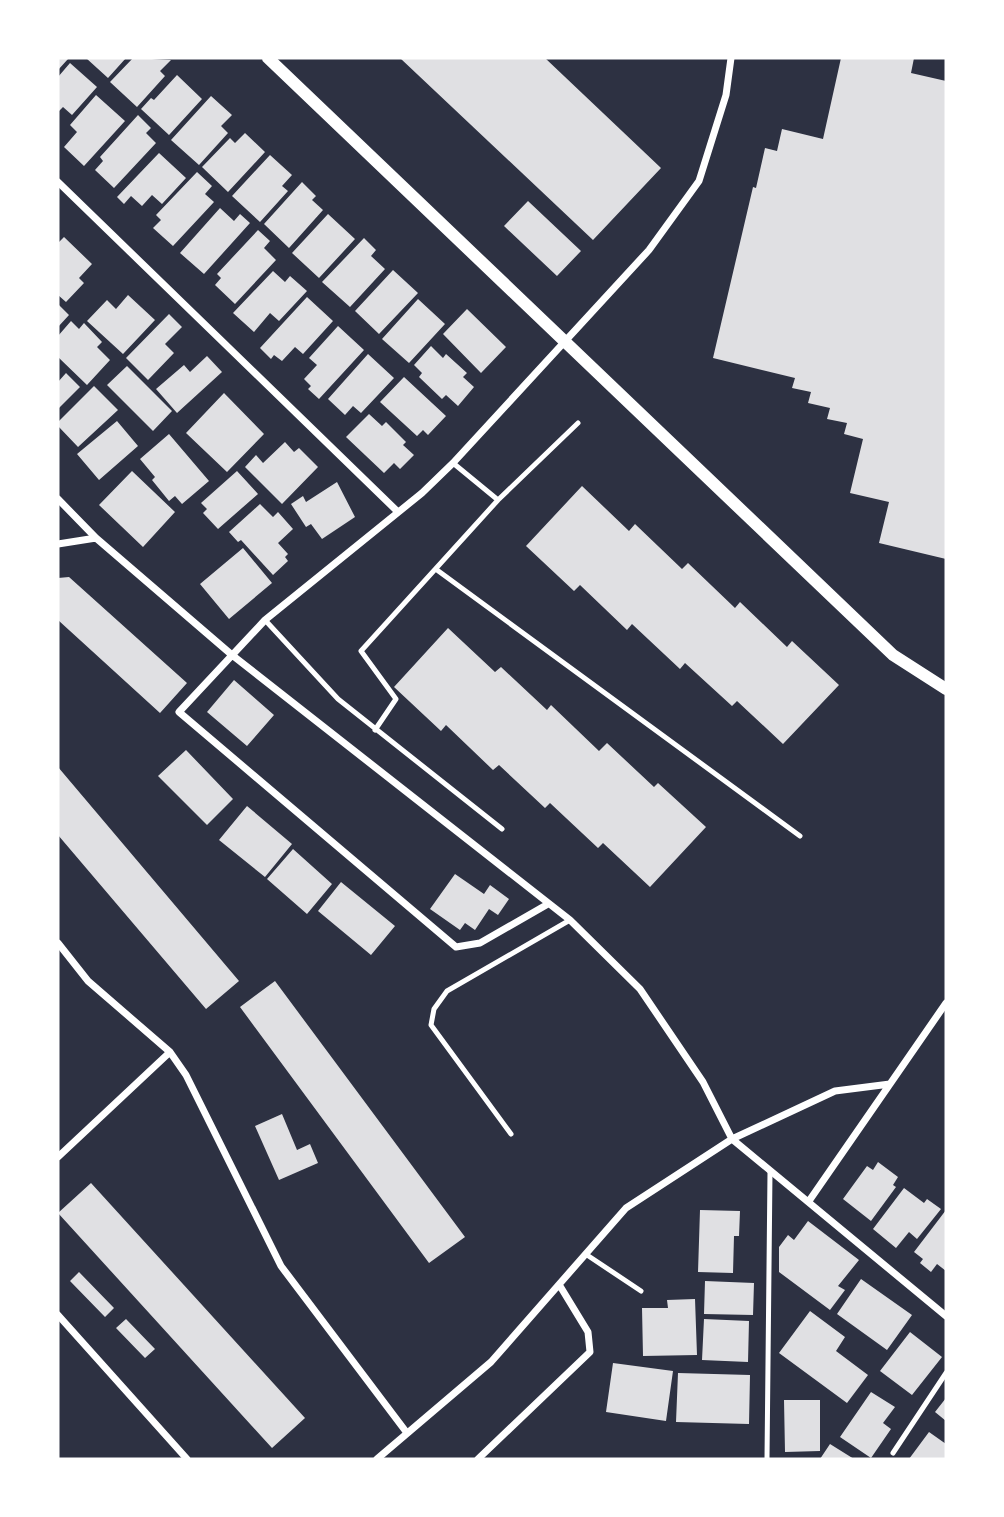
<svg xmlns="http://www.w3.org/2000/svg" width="1004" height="1517" font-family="Quicksand,sans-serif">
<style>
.building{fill:#e0e0e3}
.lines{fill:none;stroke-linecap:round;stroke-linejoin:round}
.service{stroke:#fff;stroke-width:5}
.minor{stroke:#fff;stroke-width:7}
.tertiary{stroke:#fff;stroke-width:12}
</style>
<rect width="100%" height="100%" fill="#2d3142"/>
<!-- building -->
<path class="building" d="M58 58 68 59 58 70Z
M86 58H126L108 78Z
M133 58 171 60 160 71 165 76 137 107 110 82Z
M400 58H545L661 168 593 240Z
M841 58H914L911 73 946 81V559L879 543 889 502 850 493 863 439 844 434 847 423 827 419 830 408 808 403 811 392 792 388 795 378 713 358 753 187 756 188 765 148 777 151 782 129 823 139Z
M70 63 97 87 72 115 63 107 58 112V77Z
M177 75 202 99 169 135 141 109 151 98 154 100Z
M96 95 125 121 84 166 64 147 77 132 70 125Z
M211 96 232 115 221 126 228 133 199 165 171 140Z
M138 115 151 128 146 133 156 143 114 188 95 170 103 161 100 157Z
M245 133 265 152 228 192 202 167 230 138 235 143Z
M159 153 186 178 162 204 152 195 142 206 131 196 124 204 117 197Z
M270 155 292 175 282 186 288 191 260 222 232 196Z
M197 172 212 186 205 194 214 202 173 246 153 228 161 220 156 215Z
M302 182 316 196 312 200 323 210 289 248 264 224Z
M528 201 581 251 557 276 504 226Z
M220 208 234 221 240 214 250 223 204 274 180 253Z
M328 214 355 239 319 278 292 253Z
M258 230 270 241 264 248 276 260 235 304 215 285 221 278 217 274Z
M64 237 92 264 79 278 84 283 66 302 58 295V243Z
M364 238 376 250 371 256 385 269 350 307 322 282Z
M393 270 418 293 379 334 355 311Z
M273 271 285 282 290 276 307 291 279 321 270 313 254 332 233 313Z
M128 295 155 320 123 354 87 321 107 300 116 309Z
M307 297 333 321 303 354 295 347 282 361 274 355 271 359 260 348Z
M418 299 445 324 409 363 382 339Z
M58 304 69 315 58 327Z
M467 309 506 347 481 373 443 334Z
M169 314 182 327 165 344 174 353 148 380 126 358Z
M71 321 79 329 84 323 102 342 97 347 110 360 87 385 58 357V336Z
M338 326 364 350 319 399 308 389 311 386 304 379 317 365 309 358Z
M431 346 443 358 446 354 467 373 463 377 474 387 458 406 446 395 442 399 419 377 422 373 414 365Z
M368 354 394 378 361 413 353 406 345 415 328 399Z
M207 356 222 372 177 413 156 389 184 365 190 372Z
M127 366 172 411 153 431 107 385Z
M66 373 80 387 58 409V382Z
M404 377 446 416 428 435 423 430 417 436 380 402Z
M94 386 118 410 78 447 58 426V422Z
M224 393 264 434 227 472 186 433Z
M369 414 382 426 386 422 406 442 403 445 414 455 400 469 394 463 384 473 346 437Z
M117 421 138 446 99 480 77 454Z
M169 434 209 481 182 504 175 496 169 501 152 480 155 477 140 459Z
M285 442 294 452 299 448 318 467 282 504 245 467 256 455 263 463Z
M132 471 175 512 143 547 99 505Z
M237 471 258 494 218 529 203 513 207 509 201 503Z
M337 482 355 517 322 539 311 524 306 527 291 504 303 496 306 502Z
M582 486 629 531 635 524 682 569 688 563 735 608 740 602 787 647 792 641 839 685 783 744 737 701 732 706 685 663 680 669 632 624 627 630 580 585 574 591 526 546Z
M260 504 273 517 278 512 293 529 278 543 288 554 285 557 288 561 273 575 241 540 238 542 229 532Z
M243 548 272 583 229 619 200 584Z
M69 577 187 683 160 713 58 620V578Z
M448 628 495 672 501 667 547 710 551 705 599 751 607 743 654 787 658 783 706 827 650 887 603 843 598 848 550 803 545 808 499 765 493 770 446 725 441 731 394 687Z
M234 680 274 715 247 746 207 712Z
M186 750 233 799 207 825 158 776Z
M58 767 239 981 206 1009 58 835Z
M247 806 292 844 265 877 219 840Z
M293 849 332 884 307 914 267 879Z
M455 874 484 894 490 885 509 899 498 915 489 909 475 930 465 923 460 930 430 909Z
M341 882 395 926 371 955 318 911Z
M275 981 465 1237 429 1263 240 1007Z
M282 1114 297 1150 310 1144 318 1163 279 1180 255 1126Z
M878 1162 898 1177 893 1185 896 1187 871 1221 843 1199 867 1166 873 1170Z
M91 1183 305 1418 272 1448 58 1213Z
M904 1188 924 1203 927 1199 941 1209 917 1239 909 1232 896 1248 873 1229Z
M700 1210 740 1211 739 1236H734L733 1273 698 1272Z
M946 1210V1271L937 1264 931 1272 920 1263 923 1259 914 1252Z
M808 1221 859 1260 838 1286 845 1290 830 1310 779 1272V1247L788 1235 794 1240Z
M79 1272 114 1308 105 1317 70 1281Z
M861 1279 912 1315 887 1350 837 1314Z
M705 1281 754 1283 753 1315 704 1314Z
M695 1299 697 1355 643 1356 642 1308H668L667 1300Z
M810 1311 845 1337 836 1351 868 1375 847 1403 779 1353Z
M126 1319 155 1349 145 1358 116 1328Z
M704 1319 749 1321 748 1362 702 1360Z
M910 1332 942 1357 912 1395 880 1371Z
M613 1363 673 1371 666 1421 606 1412Z
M678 1373 750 1375 749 1424 676 1422Z
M871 1392 895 1407 883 1423 891 1429 871 1458 840 1437Z
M946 1398V1421L935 1412Z
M784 1400H820V1451L785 1452Z
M929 1432 946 1444V1459H909Z
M830 1444 854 1459H820Z"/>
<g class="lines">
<!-- service -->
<path class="service" d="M453 463 498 500
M437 570 800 836
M265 620 338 699 502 829
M375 730 396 699 361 651 498 500 578 423
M511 1134 431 1025 434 1009 447 991 570 920
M587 1255 641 1291
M893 1453 946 1373
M767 1459 770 1172"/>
<!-- minor -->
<path class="minor" d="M58 182 397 511
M58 499 96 538 232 655 570 920 640 989 703 1082 732 1139 946 1316
M58 544 96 538
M548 904 480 943 456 947 179 712 265 620 422 493 453 463 649 250 699 181 726 95 731 58
M58 943 88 981 170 1052 186 1075 281 1266 407 1433
M58 1157 170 1052
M809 1201 890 1084
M58 1315 187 1459
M377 1459 491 1362 626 1208 732 1139 835 1091 890 1084 946 1003
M478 1459 590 1352 588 1332 560 1286"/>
<!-- tertiary -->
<path class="tertiary" d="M268 58 893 655 946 689"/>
</g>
<!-- border -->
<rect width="1004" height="1517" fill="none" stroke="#ffffff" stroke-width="119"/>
</svg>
